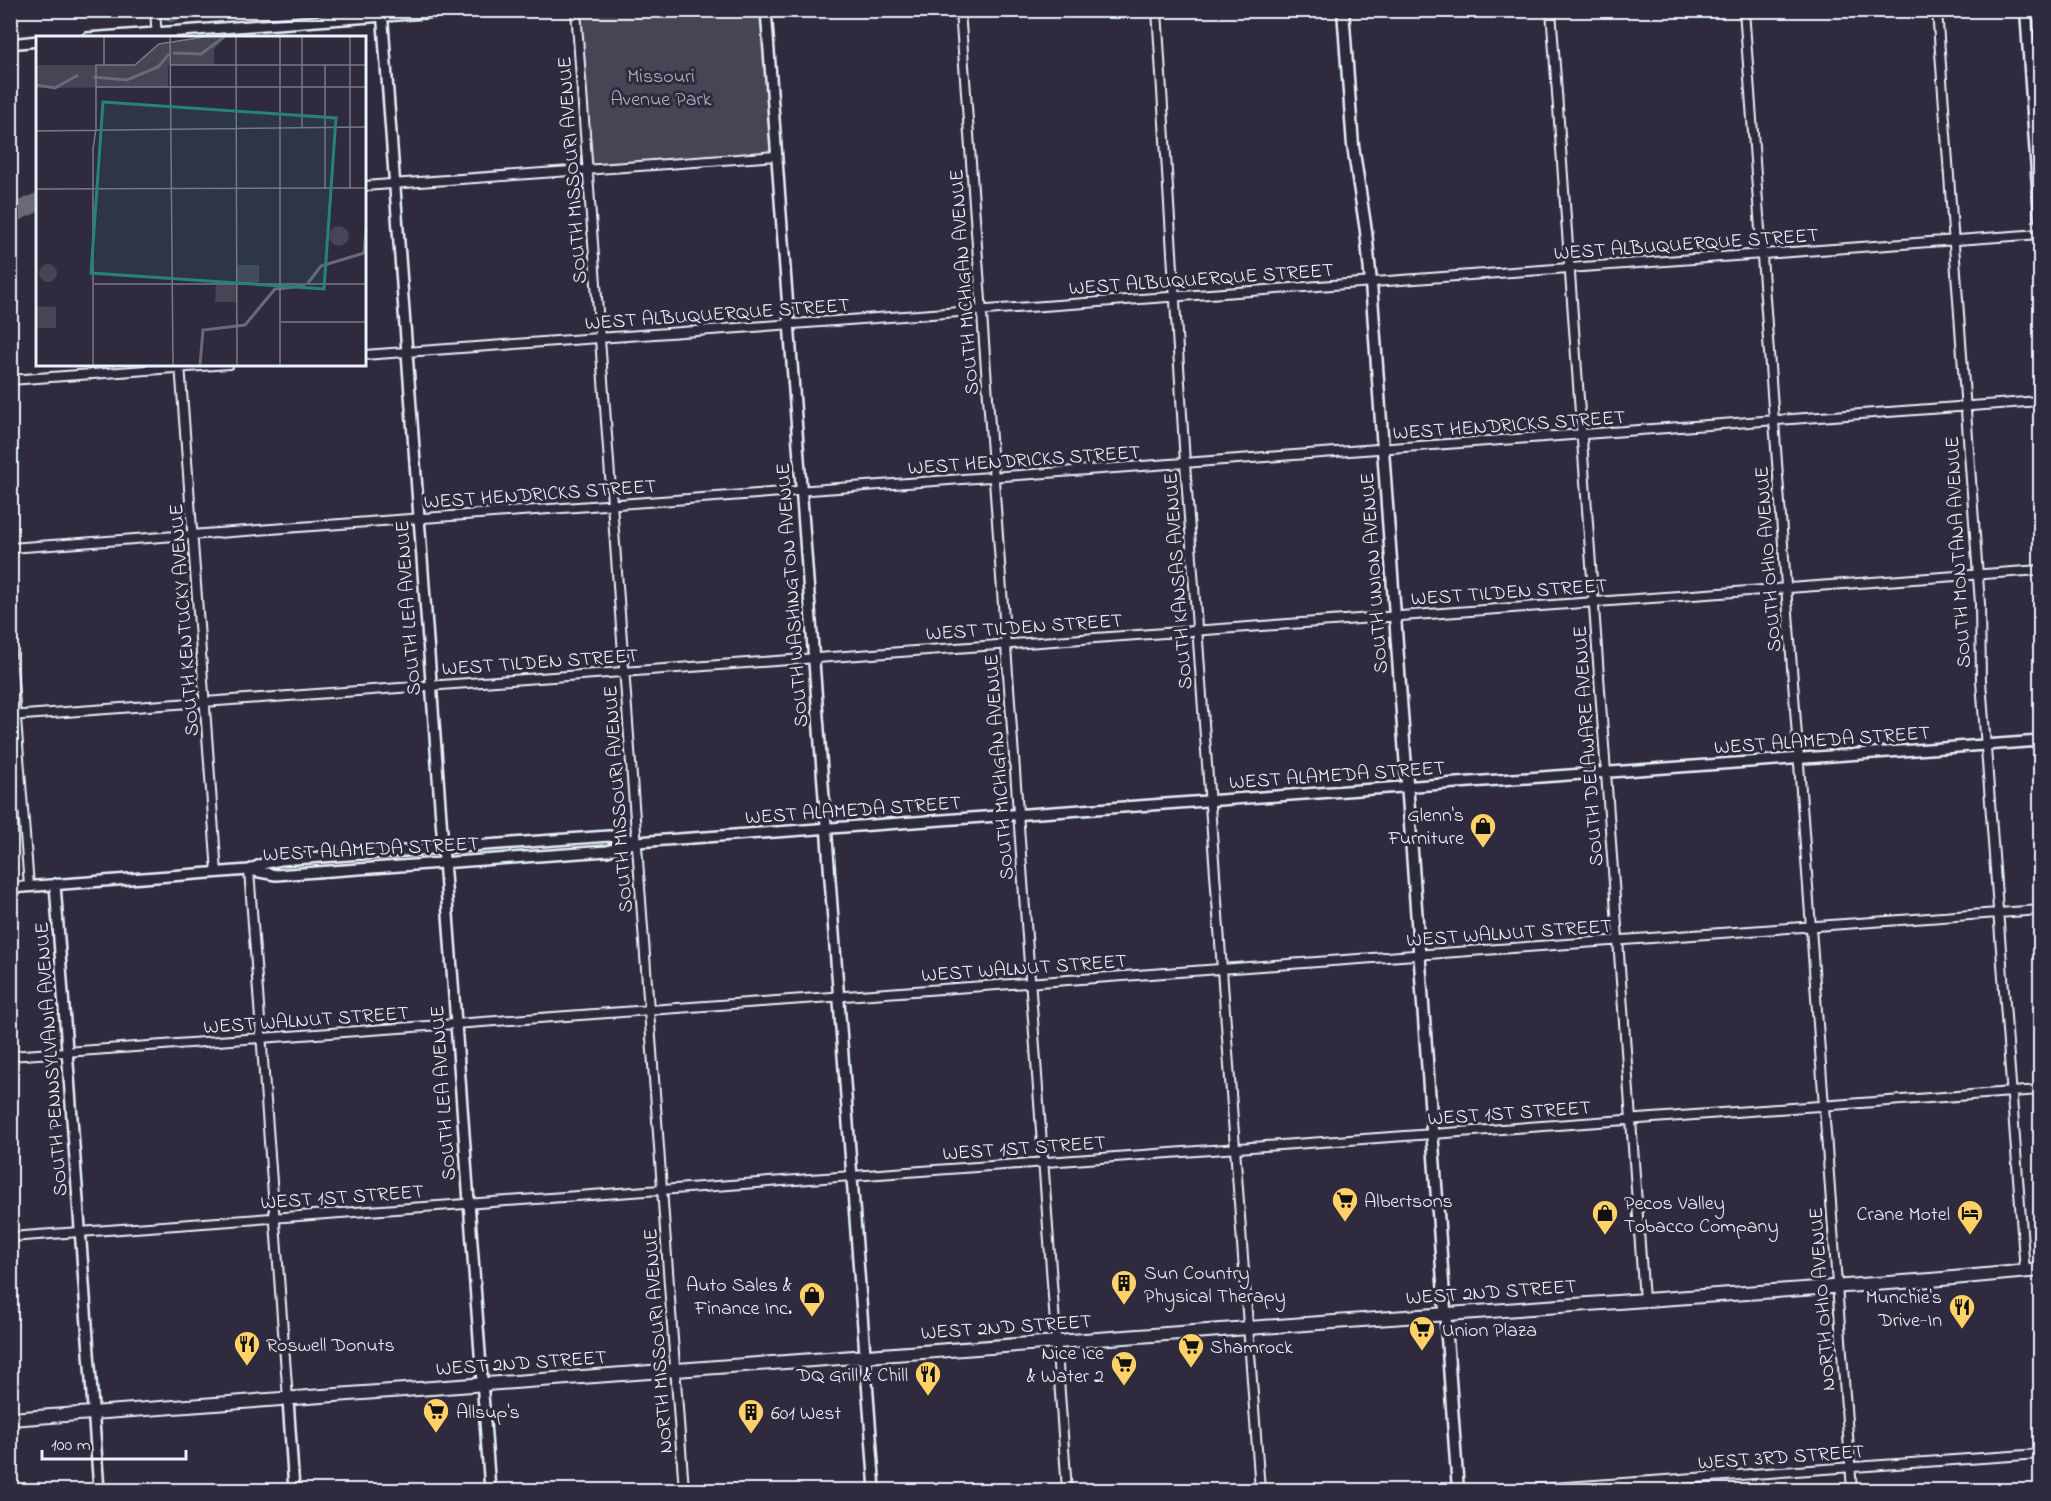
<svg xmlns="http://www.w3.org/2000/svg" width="2051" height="1501" font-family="'Indie Flower',sans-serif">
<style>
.green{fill:#464455;stroke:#979aa6;stroke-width:1.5}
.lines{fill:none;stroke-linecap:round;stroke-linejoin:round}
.river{stroke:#696978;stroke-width:18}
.minor-casing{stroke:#e8f1f8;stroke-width:12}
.tertiary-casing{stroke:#e8f1f8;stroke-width:14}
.secondary-casing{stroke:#e8f1f8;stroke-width:15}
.primary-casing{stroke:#e8f1f8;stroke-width:16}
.minor{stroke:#2f2a3d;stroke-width:8}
.tertiary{stroke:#2f2a3d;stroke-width:9}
.secondary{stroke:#2f2a3d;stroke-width:10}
.primary{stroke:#2f2a3d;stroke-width:12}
.labels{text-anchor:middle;stroke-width:6;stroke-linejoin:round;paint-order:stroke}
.park-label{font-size:20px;fill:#afb4bf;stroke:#2f2a3d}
.street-label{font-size:20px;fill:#e8f1f8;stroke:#2f2a3d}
.poi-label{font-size:20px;fill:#e8f1f8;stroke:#2f2a3d;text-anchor:start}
.inset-river{fill:none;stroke:#696978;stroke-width:3}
.inset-road{fill:none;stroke:#797a88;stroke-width:1.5}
.view{fill:#25827c;fill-opacity:0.15;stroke:#25827c;stroke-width:3}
.inset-edge{fill:none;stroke:#e8f1f8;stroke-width:3}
</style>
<rect width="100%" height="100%" fill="#2f2a3d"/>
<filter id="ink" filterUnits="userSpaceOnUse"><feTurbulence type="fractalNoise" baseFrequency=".0167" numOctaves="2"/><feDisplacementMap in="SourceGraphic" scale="12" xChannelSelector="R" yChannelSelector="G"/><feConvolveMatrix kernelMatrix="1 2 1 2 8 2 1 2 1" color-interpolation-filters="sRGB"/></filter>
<g filter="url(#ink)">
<!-- green -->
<path class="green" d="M576 11H766L777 156 588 169Z"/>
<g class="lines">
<!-- river -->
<path class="river" d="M170 13 177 10
M10 215 38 202"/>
<!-- minor casing -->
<g class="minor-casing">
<path id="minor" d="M155 10 157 38
M576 10 684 1490
M960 10 1067 1490
M1157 10 1185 463 1260 1490
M1551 10 1644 1300
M1744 10 1852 1490
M1937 10 1980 604 1981 681 2025 1272
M364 186 777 156
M364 355 2040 234
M180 364 217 873
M10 380 229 364
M10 548 2040 401
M10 641 29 886
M10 716 2040 570
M249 870 288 1399
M10 1056 2040 910
M10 1237 2040 1090
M1658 1481 1659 1490
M1523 1490 2040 1454"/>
</g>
<!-- tertiary casing -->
<g class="tertiary-casing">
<path id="tertiary" d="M382 10 490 1490
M766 10 875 1490
M87 38 465 10
M10 44 38 41
M249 870 262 864 280 860 609 836 625 838 637 842
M55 884 99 1490
M10 888 249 870 276 875 607 851 637 842 2040 741
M288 1399 294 1490"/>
</g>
<!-- secondary casing -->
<g class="secondary-casing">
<path id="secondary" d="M1343 10 1353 146 1366 231 1371 283 1458 1490
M2026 10 2040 217"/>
</g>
<!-- primary casing -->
<g class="primary-casing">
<path id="primary" d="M10 1419 1248 1328 1931 1280 2040 1270"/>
</g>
<!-- minor -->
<use href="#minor" class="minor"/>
<!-- tertiary -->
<use href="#tertiary" class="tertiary"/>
<!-- secondary -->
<use href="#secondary" class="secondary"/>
<!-- primary -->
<use href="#primary" class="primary"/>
</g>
</g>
<!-- icons -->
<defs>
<g id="shop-pin" transform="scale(1.35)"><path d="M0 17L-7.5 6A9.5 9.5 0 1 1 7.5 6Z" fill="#ffd166" stroke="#2f2a3d"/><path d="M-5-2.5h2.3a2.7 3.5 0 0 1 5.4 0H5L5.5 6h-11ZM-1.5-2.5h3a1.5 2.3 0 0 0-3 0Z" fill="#111"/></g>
<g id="supermarket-pin" transform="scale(1.35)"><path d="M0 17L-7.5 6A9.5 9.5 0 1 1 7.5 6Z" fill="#ffd166" stroke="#2f2a3d"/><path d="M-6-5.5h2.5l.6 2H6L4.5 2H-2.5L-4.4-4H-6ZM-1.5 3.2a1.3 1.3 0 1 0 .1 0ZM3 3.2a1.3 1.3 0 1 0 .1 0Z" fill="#111"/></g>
<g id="hotel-pin" transform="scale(1.35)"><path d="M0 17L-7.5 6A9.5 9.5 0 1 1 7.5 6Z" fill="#ffd166" stroke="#2f2a3d"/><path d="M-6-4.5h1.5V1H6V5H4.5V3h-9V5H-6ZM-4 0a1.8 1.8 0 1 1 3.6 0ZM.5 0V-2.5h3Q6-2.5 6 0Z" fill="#111"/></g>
<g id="building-pin" transform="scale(1.35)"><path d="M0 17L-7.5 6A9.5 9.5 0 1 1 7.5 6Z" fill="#ffd166" stroke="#2f2a3d"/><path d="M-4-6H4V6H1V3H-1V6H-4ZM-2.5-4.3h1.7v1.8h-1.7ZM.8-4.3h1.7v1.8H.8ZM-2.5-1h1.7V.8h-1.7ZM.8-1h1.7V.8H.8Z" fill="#111"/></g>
<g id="restaurant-pin" transform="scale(1.35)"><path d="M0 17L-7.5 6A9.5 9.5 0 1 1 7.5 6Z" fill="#ffd166" stroke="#2f2a3d"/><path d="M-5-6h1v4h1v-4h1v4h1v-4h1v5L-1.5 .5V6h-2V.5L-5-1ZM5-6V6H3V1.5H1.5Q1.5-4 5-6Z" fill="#111"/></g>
</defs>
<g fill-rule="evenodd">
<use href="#shop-pin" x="1483" y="826"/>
<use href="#supermarket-pin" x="1345" y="1200"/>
<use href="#shop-pin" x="1605" y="1213"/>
<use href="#hotel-pin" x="1970" y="1213"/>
<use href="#building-pin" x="1124" y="1283"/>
<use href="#shop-pin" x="812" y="1295"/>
<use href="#restaurant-pin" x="1962" y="1307"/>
<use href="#supermarket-pin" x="1422" y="1329"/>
<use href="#restaurant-pin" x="247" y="1344"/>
<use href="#supermarket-pin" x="1191" y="1346"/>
<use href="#supermarket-pin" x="1124" y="1364"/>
<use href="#restaurant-pin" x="928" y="1374"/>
<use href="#supermarket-pin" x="436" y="1411"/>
<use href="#building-pin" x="751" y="1412"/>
</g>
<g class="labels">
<!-- park labels -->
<g class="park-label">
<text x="661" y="82">Missouri<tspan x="661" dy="23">Avenue Park</tspan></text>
</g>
<!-- street labels -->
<g class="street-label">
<text transform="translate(571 170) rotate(-94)" y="7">SOUTH MISSOURI AVENUE</text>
<text transform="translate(1686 243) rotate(-4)" y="7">WEST ALBUQUERQUE STREET</text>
<text transform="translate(1201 278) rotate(-4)" y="7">WEST ALBUQUERQUE STREET</text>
<text transform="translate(963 282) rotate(-94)" y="7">SOUTH MICHIGAN AVENUE</text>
<text transform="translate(717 313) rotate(-4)" y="7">WEST ALBUQUERQUE STREET</text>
<text transform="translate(1509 424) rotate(-4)" y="7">WEST HENDRICKS STREET</text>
<text transform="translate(1024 459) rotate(-4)" y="7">WEST HENDRICKS STREET</text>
<text transform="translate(540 493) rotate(-4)" y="7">WEST HENDRICKS STREET</text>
<text transform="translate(1957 552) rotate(-93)" y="7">SOUTH MONTANA AVENUE</text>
<text transform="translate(1767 559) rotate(-94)" y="7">SOUTH OHIO AVENUE</text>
<text transform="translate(1373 573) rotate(-94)" y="7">SOUTH UNION AVENUE</text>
<text transform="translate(1177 581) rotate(-94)" y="7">SOUTH KANSAS AVENUE</text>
<text transform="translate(1509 591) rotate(-4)" y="7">WEST TILDEN STREET</text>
<text transform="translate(791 595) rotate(-94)" y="7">SOUTH WASHINGTON AVENUE</text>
<text transform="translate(407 608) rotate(-94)" y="7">SOUTH LEA AVENUE</text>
<text transform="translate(183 620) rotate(-94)" y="7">SOUTH KENTUCKY AVENUE</text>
<text transform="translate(1024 626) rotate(-4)" y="7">WEST TILDEN STREET</text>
<text transform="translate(540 661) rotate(-4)" y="7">WEST TILDEN STREET</text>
<text transform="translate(1822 739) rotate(-4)" y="7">WEST ALAMEDA STREET</text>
<text transform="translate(1587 746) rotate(-94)" y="7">SOUTH DELAWARE AVENUE</text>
<text transform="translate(998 767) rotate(-94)" y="7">SOUTH MICHIGAN AVENUE</text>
<text transform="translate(1337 774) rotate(-4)" y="7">WEST ALAMEDA STREET</text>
<text transform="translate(617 799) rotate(-94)" y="7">SOUTH MISSOURI AVENUE</text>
<text transform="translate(853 809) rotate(-4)" y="7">WEST ALAMEDA STREET</text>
<text transform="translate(371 848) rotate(-3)" y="7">WEST ALAMEDA STREET</text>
<text transform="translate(1509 932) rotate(-4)" y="7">WEST WALNUT STREET</text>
<text transform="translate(1024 967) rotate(-4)" y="7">WEST WALNUT STREET</text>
<text transform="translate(306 1019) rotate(-4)" y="7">WEST WALNUT STREET</text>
<text transform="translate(50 1059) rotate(-94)" y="7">SOUTH PENNSYLVANIA AVENUE</text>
<text transform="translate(442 1093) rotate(-94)" y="7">SOUTH LEA AVENUE</text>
<text transform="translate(1509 1112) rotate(-4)" y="7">WEST 1ST STREET</text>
<text transform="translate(1024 1147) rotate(-4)" y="7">WEST 1ST STREET</text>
<text transform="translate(342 1196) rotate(-4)" y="7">WEST 1ST STREET</text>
<text transform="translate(1491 1291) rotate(-4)" y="7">WEST 2ND STREET</text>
<text transform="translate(1821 1299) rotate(-94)" y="7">NORTH OHIO AVENUE</text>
<text transform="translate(1006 1326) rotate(-4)" y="7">WEST 2ND STREET</text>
<text transform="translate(657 1341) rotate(-94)" y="7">NORTH MISSOURI AVENUE</text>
<text transform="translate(521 1362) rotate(-4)" y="7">WEST 2ND STREET</text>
<text transform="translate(1781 1456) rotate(-4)" y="7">WEST 3RD STREET</text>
</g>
<!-- poi labels -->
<g class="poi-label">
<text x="1464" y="821" text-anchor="end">Glenn's<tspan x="1464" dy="23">Furniture</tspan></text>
<text x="1364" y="1207">Albertsons</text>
<text x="1624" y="1209">Pecos Valley<tspan x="1624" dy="23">Tobacco Company</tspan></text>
<text x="1950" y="1220" text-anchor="end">Crane Motel</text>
<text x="1144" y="1279">Sun Country<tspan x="1144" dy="23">Physical Therapy</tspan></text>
<text x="792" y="1291" text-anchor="end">Auto Sales &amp;<tspan x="792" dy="23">Finance Inc.</tspan></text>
<text x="1942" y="1303" text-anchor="end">Munchie's<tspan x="1942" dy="23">Drive-In</tspan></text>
<text x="1442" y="1336">Union Plaza</text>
<text x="266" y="1351">Roswell Donuts</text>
<text x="1210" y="1353">Shamrock</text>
<text x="1104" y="1359" text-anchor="end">Nice Ice<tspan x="1104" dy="23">&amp; Water 2</tspan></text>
<text x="908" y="1381" text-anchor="end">DQ Grill &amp; Chill</text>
<text x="456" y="1418">Allsup's</text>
<text x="771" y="1419">601 West</text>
</g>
</g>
<!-- overview -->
<g transform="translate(36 36)">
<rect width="330" height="330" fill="#2f2a3d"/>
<path d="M168 1H190L178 13V29H132V51L0 52V29H98L121 9ZM293 200a10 10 0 1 1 20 0a10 10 0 1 1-20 0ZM3 237a9 9 0 1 1 18 0a9 9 0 1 1-18 0ZM201 229H223V248H201ZM180 249H200V266H179ZM0 270 20 271V292H0Z" fill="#464455"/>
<path class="inset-river" d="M137 17 165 18 188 1M57 41 91 44 122 31 133 18M0 49 19 52 42 39M272 247 285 230 328 217 330 192M164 329 167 294 209 289 239 253 269 250"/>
<path class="inset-road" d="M68 1V29M134 1 137 329M200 1 201 329M244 1V329M266 1V91M314 1V152M134 29H330M289 29V152M60 51H330M60 93V29H99L123 8 168 1M0 95 330 91M0 153 330 152M58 248H330M245 286H330M57 329V113L60 93"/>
<path class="view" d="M67 66 300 82 288 253 55 237Z"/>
<rect width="330" height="330" class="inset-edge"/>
</g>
<!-- margin -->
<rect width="2051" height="1501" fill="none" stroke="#2f2a3d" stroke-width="36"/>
<rect x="18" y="18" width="2015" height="1465" fill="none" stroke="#e8f1f8" stroke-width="2" filter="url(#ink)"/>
<!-- scale -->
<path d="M42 1450v9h144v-9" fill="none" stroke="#e8f1f8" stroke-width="3"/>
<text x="51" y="1450" font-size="18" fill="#e8f1f8" stroke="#2f2a3d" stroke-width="4.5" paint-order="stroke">100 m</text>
</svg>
